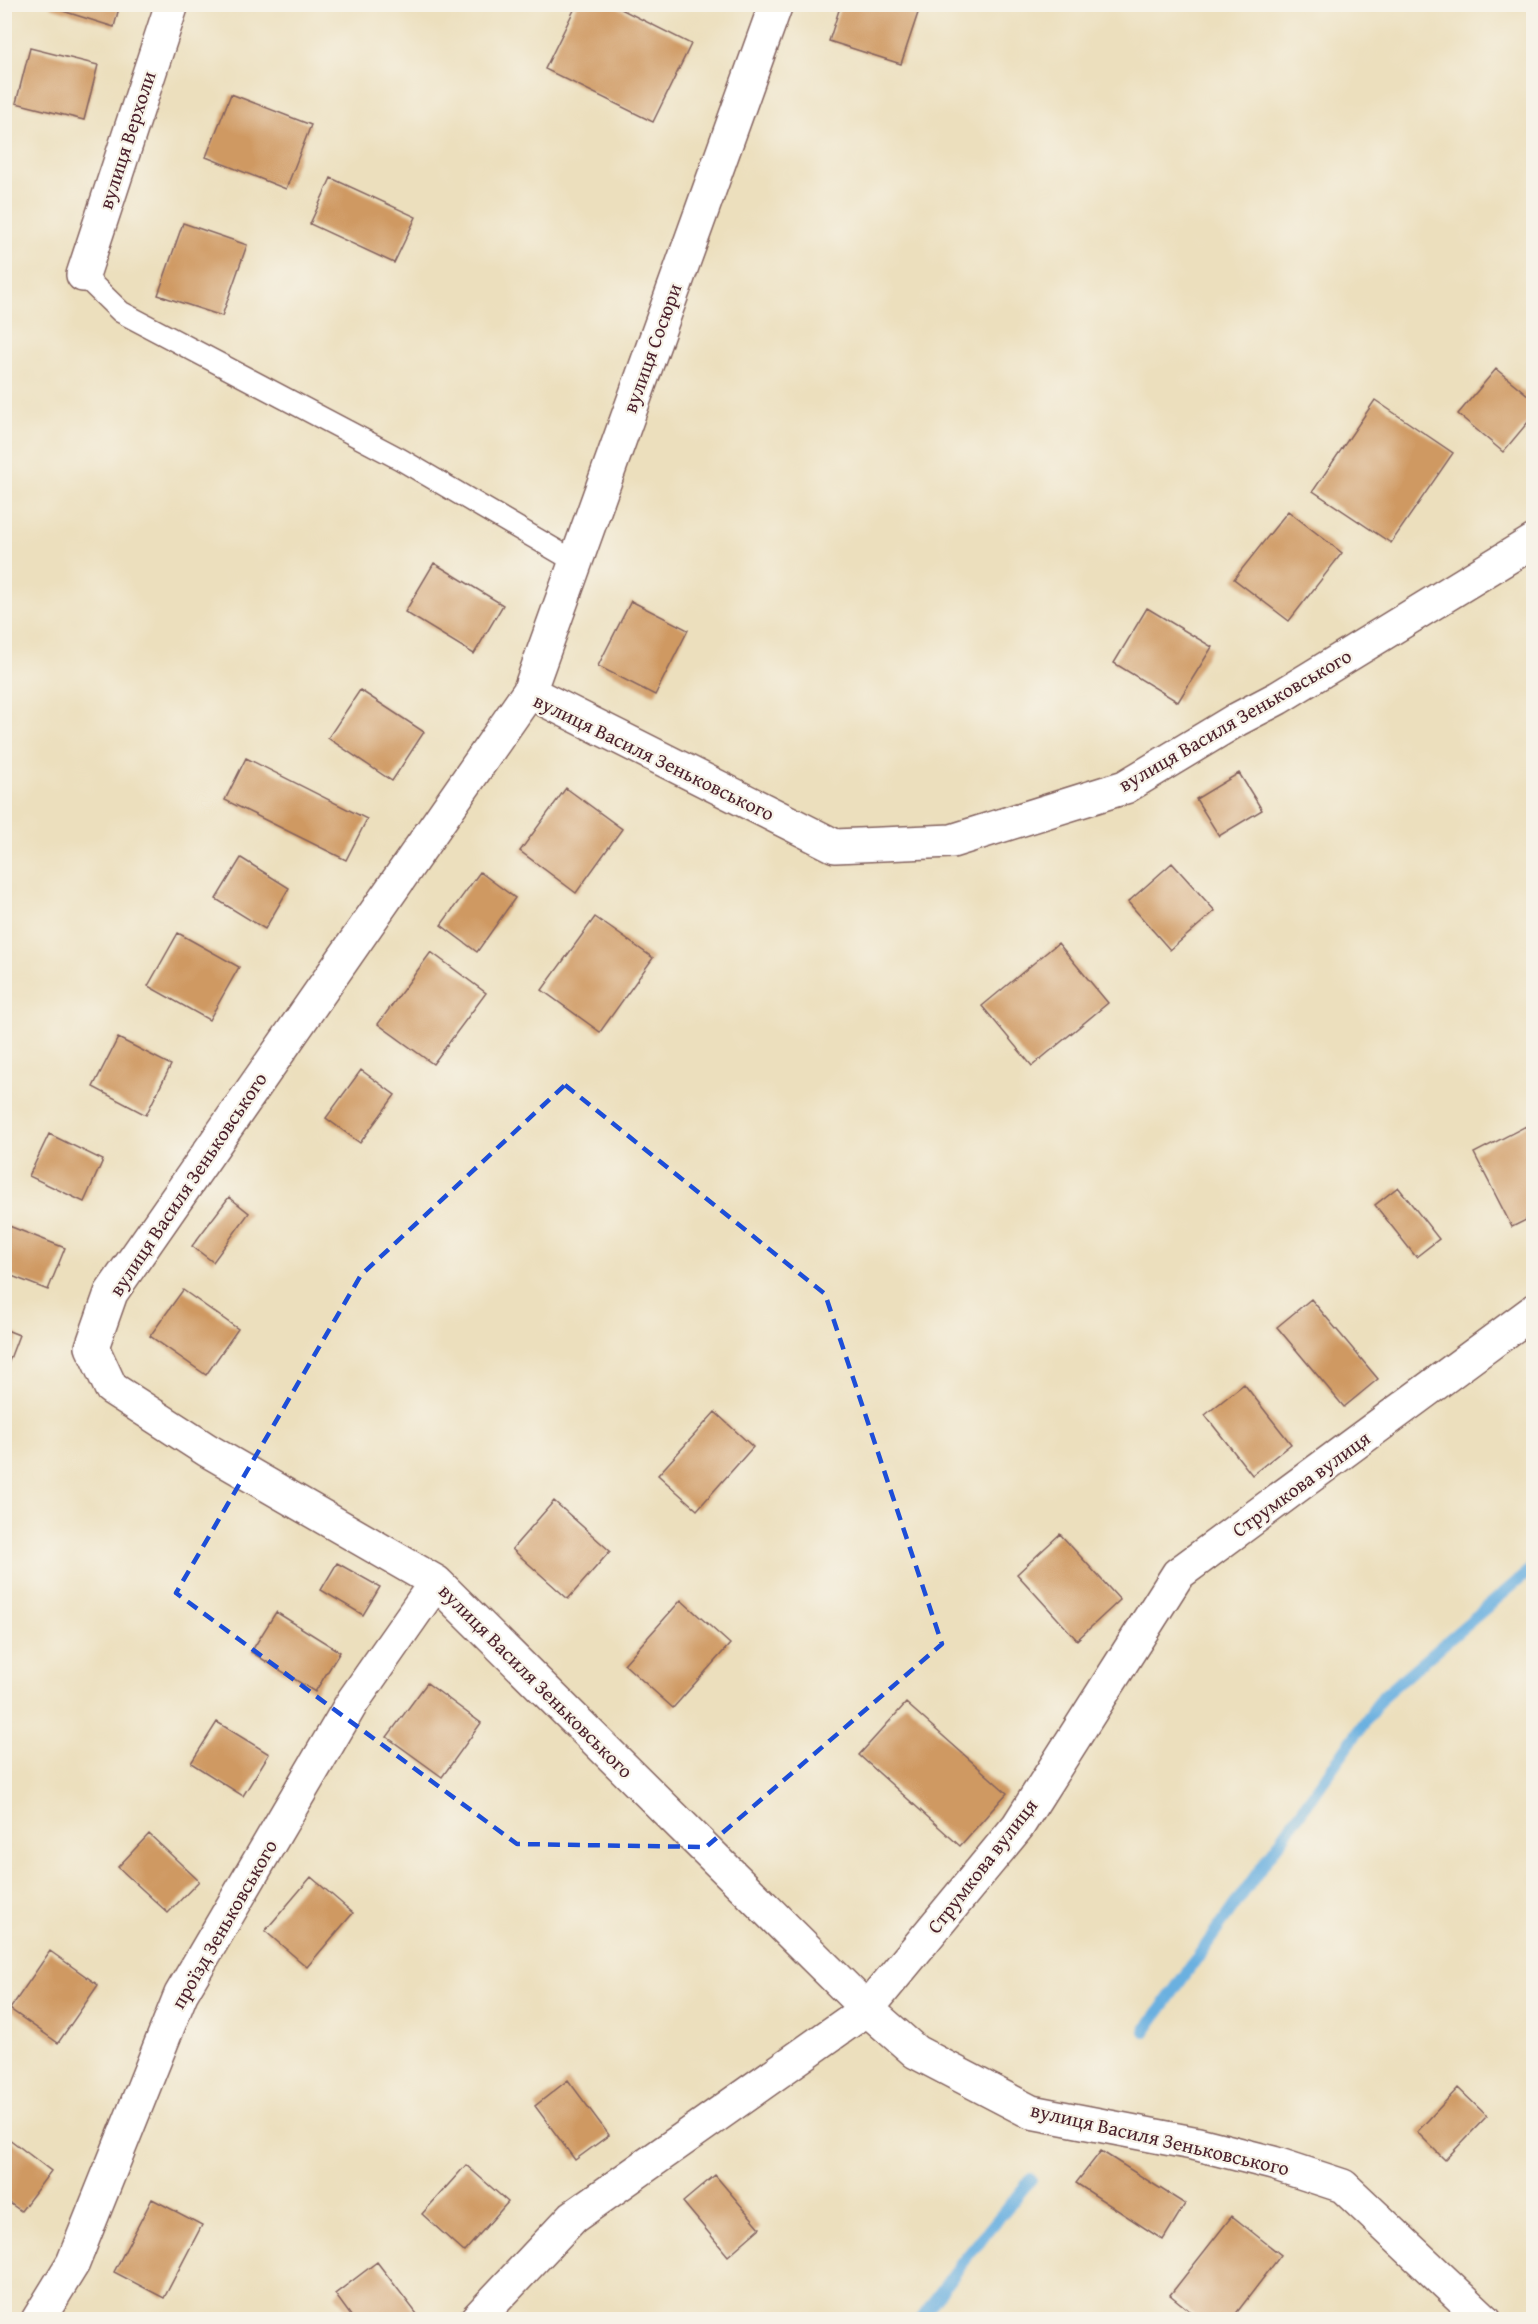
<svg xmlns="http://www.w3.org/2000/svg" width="1538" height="2324" font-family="'Gentium Book Plus',serif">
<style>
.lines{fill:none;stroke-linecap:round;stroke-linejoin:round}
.stream{stroke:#6ab0e0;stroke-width:12}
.building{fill:#cf9962}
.lane-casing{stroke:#83625e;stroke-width:24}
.street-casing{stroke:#83625e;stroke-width:36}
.lane{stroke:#fff;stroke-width:21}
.street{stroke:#fff;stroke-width:33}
.marked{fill:none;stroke:#1d4ed8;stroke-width:4.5;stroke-dasharray:12 8;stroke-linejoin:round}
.labels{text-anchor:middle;stroke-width:4.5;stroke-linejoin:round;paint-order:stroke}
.street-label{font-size:20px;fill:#4a1f2b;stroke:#f7f3e8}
</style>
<rect width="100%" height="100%" fill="#f7f3e8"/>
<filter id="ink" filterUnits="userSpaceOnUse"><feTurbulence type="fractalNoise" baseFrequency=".0167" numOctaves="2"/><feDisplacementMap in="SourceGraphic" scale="12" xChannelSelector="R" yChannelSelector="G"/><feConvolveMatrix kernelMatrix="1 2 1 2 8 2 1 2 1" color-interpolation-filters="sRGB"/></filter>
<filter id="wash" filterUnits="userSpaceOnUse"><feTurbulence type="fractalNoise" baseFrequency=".008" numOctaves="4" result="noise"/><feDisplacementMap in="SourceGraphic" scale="24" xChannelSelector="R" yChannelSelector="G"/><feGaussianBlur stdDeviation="1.35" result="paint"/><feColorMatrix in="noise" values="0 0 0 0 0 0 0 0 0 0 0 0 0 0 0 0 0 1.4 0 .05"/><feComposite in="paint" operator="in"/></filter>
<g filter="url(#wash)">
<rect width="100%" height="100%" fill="#ecdfbd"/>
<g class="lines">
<!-- stream -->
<path class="stream" d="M1145 2031 1384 1695 1534 1567
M920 2320 964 2260 1031 2179"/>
</g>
<g id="blocks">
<!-- building -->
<path class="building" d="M51 4H120L114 27 50 7Z
M577 4H611L691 44 653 122 545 69Z
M841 4H921L901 64 829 41Z
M30 48 98 65 84 120 16 103Z
M231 94 311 125 286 189 206 157Z
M331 178 416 217 394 263 310 224Z
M183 223 247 245 222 316 158 295Z
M1496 369 1534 400V415L1503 452 1458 414Z
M1375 400 1453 453 1391 543 1313 491Z
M1288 511 1342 553 1289 621 1234 579Z
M434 563 503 605 474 654 405 612Z
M631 601 688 630 655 695 598 666Z
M1147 608 1212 647 1178 702 1114 663Z
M360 690 424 732 392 781 328 738Z
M246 758 367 819 346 860 225 800Z
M1239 773 1262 810 1219 836 1196 799Z
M566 788 622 829 576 893 520 851Z
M241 858 289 888 265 929 216 899Z
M1172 863 1215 911 1170 950 1128 902Z
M480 872 515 898 477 952 441 925Z
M595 917 653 958 600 1032 542 990Z
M178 933 239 967 209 1020 148 986Z
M1058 943 1108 1003 1032 1066 982 1006Z
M431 952 486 993 433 1064 378 1024Z
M118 1038 171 1065 146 1115 93 1087Z
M361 1070 395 1095 360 1143 326 1118Z
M1534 1122V1216L1512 1227 1474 1153Z
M49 1134 103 1160 84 1202 29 1176Z
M1398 1187 1439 1239 1416 1257 1375 1205Z
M229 1197 249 1213 213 1262 192 1246Z
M4 1224 65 1248 48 1290 4 1273Z
M183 1290 238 1329 206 1375 150 1336Z
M1311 1299 1378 1379 1344 1407 1277 1327Z
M4 1329 19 1335 5 1372H4Z
M1244 1384 1291 1444 1252 1475 1205 1415Z
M715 1412 753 1447 697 1510 658 1475Z
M554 1501 610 1551 568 1599 512 1549Z
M1060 1534 1120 1600 1077 1640 1017 1574Z
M337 1563 380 1587 363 1615 321 1590Z
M681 1600 730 1644 673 1708 624 1664Z
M276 1612 340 1652 315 1692 251 1652Z
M427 1683 481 1723 442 1777 387 1737Z
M906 1703 1007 1793 960 1846 859 1755Z
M217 1722 269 1754 243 1796 191 1763Z
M149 1834 199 1881 168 1913 118 1867Z
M311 1877 353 1913 307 1967 265 1931Z
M50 1951 98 1985 58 2043 10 2009Z
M568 2080 609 2135 575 2160 535 2106Z
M1458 2088 1487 2116 1445 2160 1417 2132Z
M4 2135 51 2171 21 2211 4 2199Z
M1101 2151 1185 2204 1163 2240 1076 2183Z
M466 2165 508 2202 464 2252 422 2214Z
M715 2175 760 2228 728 2256 683 2202Z
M152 2199 202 2225 164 2298 114 2272Z
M1232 2216 1281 2255 1231 2320H1201L1170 2295Z
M377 2262 417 2314 409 2320H354L335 2294Z"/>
</g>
</g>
<g filter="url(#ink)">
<use href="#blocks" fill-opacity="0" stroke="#83625e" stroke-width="1.5"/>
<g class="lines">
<!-- lane casing -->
<g class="lane-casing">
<path id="lane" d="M83 275 121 312 400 459 576 562"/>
</g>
<!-- street casing -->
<g class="street-casing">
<path id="street" d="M83 275 172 4
M529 692 776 4
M38 2320 73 2263 181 1994 353 1701 436 1582
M476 2320 573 2217 867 2009 1018 1826 1178 1574 1534 1311
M1485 2320 1343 2186 1273 2163 1198 2144 1031 2112 916 2052 867 2009 436 1582 207 1450 111 1388 92 1347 111 1293 529 692 835 846 952 841 1125 787 1236 720 1278 698 1534 541"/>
</g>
<!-- lane -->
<use href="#lane" class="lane"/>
<!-- street -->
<use href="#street" class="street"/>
</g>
</g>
<!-- marked area -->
<path class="marked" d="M565 1085 825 1294 942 1644 706 1847 517 1844 176 1593 361 1275Z"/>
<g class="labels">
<!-- street labels -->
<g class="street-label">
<text transform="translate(127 140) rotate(-72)" y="7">вулиця Верхоли</text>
<text transform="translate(652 348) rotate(-70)" y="7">вулиця Сосюри</text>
<text transform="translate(1235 720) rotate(-30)" y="7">вулиця Василя Зеньковського</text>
<text transform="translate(654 757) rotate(26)" y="7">вулиця Василя Зеньковського</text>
<text transform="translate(188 1184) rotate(-56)" y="7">вулиця Василя Зеньковського</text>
<text transform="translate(1301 1484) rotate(-36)" y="7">Струмкова вулиця</text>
<text transform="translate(536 1681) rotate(45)" y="7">вулиця Василя Зеньковського</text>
<text transform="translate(982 1866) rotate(-52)" y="7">Струмкова вулиця</text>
<text transform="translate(224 1924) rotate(-60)" y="7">проїзд Зеньковського</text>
<text transform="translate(1160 2139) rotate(13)" y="7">вулиця Василя Зеньковського</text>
</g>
</g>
<!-- margin -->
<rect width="1538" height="2324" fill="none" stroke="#f7f3e8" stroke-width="24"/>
</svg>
